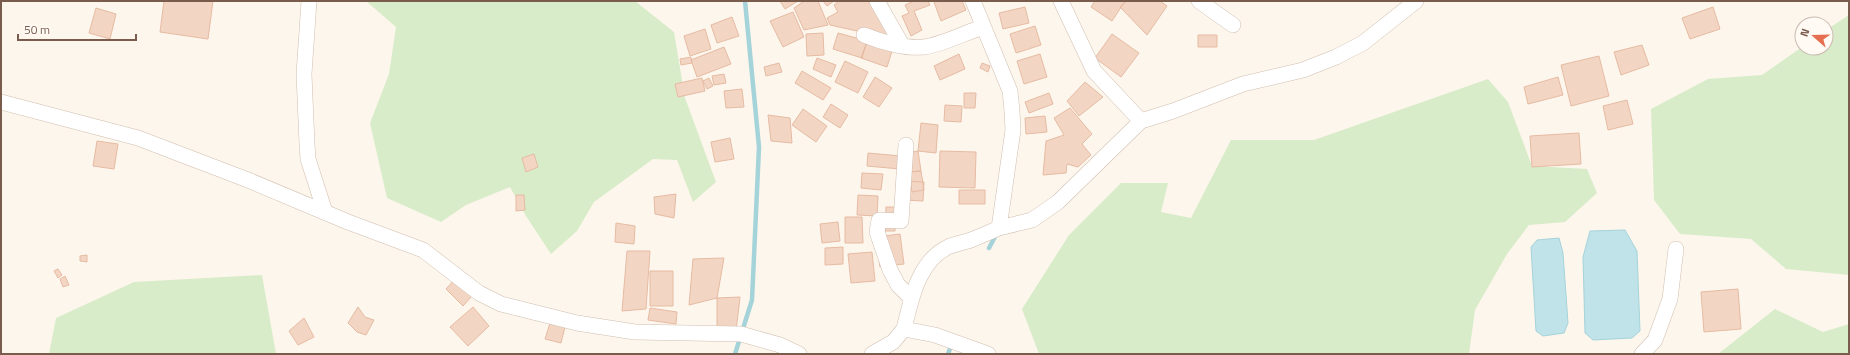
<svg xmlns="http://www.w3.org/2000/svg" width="1850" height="355" font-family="'Titillium Web',sans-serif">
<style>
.green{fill:#d8ecc9}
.water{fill:#bfe3e8;stroke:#a5d3da}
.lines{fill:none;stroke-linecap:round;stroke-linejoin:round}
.stream{stroke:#a5d3da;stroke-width:4.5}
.building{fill:#f3d5c3;stroke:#e6bba3}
.street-casing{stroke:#d1beb0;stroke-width:16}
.street{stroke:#fff;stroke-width:15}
</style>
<rect width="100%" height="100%" fill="#fdf6ec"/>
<!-- green -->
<path class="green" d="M366 1H635L674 32 685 98 716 182 693 202 677 160 653 159 594 202 577 231 551 254 526 216 510 187 466 205 441 222 387 198 370 123 389 74 396 27Z
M1849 15V275L1786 269 1751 239 1680 234 1654 200 1651 109 1708 79 1762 75 1802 47 1826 48V30Z
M1488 79 1508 102 1532 166 1587 169 1597 193 1565 222 1529 225 1507 254 1475 310 1469 354H1039L1022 309 1069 235 1121 183H1168L1161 212 1191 218 1231 140H1314Z
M262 275 276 354H49L56 318 134 282Z
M1775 309 1823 332 1849 324V354H1718Z"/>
<!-- water -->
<path class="water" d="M1625 230 1637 251 1640 331 1632 338 1593 340 1585 333 1583 257 1590 231Z
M1559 238 1563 253 1568 323 1564 333 1543 336 1536 331 1531 247 1537 240Z"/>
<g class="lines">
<!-- stream -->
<path class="stream" d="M989 248 997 233
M735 354 752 300 759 147 745 1
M948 354 951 346"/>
</g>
<!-- building -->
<path class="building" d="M164 1H213L208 39 160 32Z
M780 1H798L785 9Z
M804 1H818L828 25 804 30 794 8Z
M823 1H834L827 6Z
M839 1H871L888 35 884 37 830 25 827 18 838 12 834 5Z
M914 1H928L930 5 914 11 922 30 911 36 902 16 909 13 905 5Z
M937 1H962L966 10 941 21 934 2Z
M1095 1H1125L1112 21 1091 7Z
M1127 1H1160L1167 6 1147 35 1120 7Z
M1025 7 1029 23 1003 29 999 13Z
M1713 7 1720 29 1690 39 1682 18Z
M96 8 116 14 110 39 89 33Z
M793 12 804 37 783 47 770 21Z
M732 17 739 36 717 43 711 25Z
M1035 26 1041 45 1016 53 1010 34Z
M705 29 711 49 690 56 684 36Z
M823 33 824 55 807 56 806 34Z
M838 33 867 41 862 58 833 49Z
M1112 34 1139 53 1121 77 1095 58Z
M1198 35H1217V47H1198Z
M867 42 892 51 887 67 861 58Z
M1642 45 1649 65 1621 75 1614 52Z
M724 47 731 64 697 77 691 60Z
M959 54 965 69 940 80 934 66Z
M1040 54 1047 77 1024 84 1017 61Z
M1599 56 1609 96 1571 106 1561 65Z
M691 57 692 63 681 65 680 59Z
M817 58 836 65 831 77 813 69Z
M845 61 868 72 858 93 835 82Z
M779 63 782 72 766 76 764 67Z
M982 63 990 66 988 72 980 68Z
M802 71 831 88 823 100 795 83Z
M724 74 726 83 714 85 712 76Z
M875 77 892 88 879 107 863 97Z
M1558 77 1563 95 1528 104 1524 87Z
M702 78 705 91 678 97 675 84Z
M709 78 713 86 707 89 703 81Z
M1085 82 1103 97 1079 116 1067 101Z
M742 89 744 107 726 108 724 91Z
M964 93H976L975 108H964Z
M1049 93 1053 104 1029 113 1025 102Z
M1627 100 1633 124 1608 130 1603 106Z
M831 104 848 115 840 128 823 117Z
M945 105 962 106 961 122 944 121Z
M1070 108 1092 134 1082 144 1091 155 1078 167 1067 164 1066 173 1043 175 1046 141 1064 135 1054 118Z
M803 109 827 126 816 142 792 125Z
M768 115 790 118 792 143 771 141Z
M1045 116 1047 132 1026 134 1025 118Z
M921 123 938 125 936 153 918 151Z
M1579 133 1581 164 1532 167 1530 136Z
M730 138 734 159 715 162 711 142Z
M97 141 118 144 114 169 93 166Z
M918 151 921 171 909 172 907 153Z
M940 151 976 152 975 188 939 187Z
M868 153 901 156 900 169 867 166Z
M534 154 538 167 526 172 522 158Z
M921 171 924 190 912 192 909 172Z
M862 173 883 174 881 190 861 188Z
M907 181 924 182 923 201 905 200Z
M959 190H985V204H959Z
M676 194 674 218 655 214 654 197Z
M516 195H524L525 210 516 211Z
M858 195 878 196 877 216 857 215Z
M886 207H896L895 231H885Z
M845 217H862L863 243H845Z
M838 222 840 241 822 243 820 224Z
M616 223 635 226 634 244 615 242Z
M900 234 904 264 880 267 876 237Z
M843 247V264L825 265V248Z
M627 251H650L646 309 622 311Z
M872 252 875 281 851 283 848 254Z
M87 255V262L80 261V256Z
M724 258 717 298 689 305 693 259Z
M58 269 62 275 58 278 54 271Z
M650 271H673V306H650Z
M65 276 69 285 63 287 60 279Z
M456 278 473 295 463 306 446 289Z
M1738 289 1741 329 1704 332 1701 292Z
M740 297 736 331 717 330V298Z
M358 307 365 317 374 320 366 335 357 332 348 323Z
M473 307 489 326 468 346 450 327Z
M650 308 677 312 676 324 648 320Z
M304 318 314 337 298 345 289 331Z
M550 323 565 327 561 343 545 339Z"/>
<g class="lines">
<!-- street casing -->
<g class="street-casing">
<path id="street" d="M309 1 304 74 307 144 308 159 325 212
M877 1 902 45
M1061 1 1094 71 1141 121
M1199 1 1233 25
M864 35C881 42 906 49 924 47 944 44 964 33 983 27
M1 102 138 138 248 180 348 222 423 250 479 293 501 304 577 323 635 332 741 334 780 345 799 354
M906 145 901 221 879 220 877 232 890 270 898 285 911 298
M999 228 1032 220 1058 202 1141 121 1173 111 1243 84 1303 70 1336 57 1363 43 1416 1
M904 329C911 300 918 260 950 246 957 244 964 242 971 240 981 236 990 232 999 228L1013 130 1012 111 1010 91 973 1
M872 354 893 342 904 329 935 335 988 354
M1642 354 1655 340 1670 299 1676 249"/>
</g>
<!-- street -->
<use href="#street" class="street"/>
</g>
<!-- border -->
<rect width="1850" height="355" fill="none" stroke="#7a5c4d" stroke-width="4"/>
<!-- north arrow -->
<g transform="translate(1814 36) rotate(290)"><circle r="19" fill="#fffaf3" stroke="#cabbb1"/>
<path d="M0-3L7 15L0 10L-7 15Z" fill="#e76f51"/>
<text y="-6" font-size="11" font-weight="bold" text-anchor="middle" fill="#7a5c4d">N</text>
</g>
<!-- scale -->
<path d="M18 34v6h118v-6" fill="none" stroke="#7a5c4d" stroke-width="2"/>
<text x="24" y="34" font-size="12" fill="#7a5c4d" stroke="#fffaf3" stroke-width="3" paint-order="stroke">50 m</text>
</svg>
